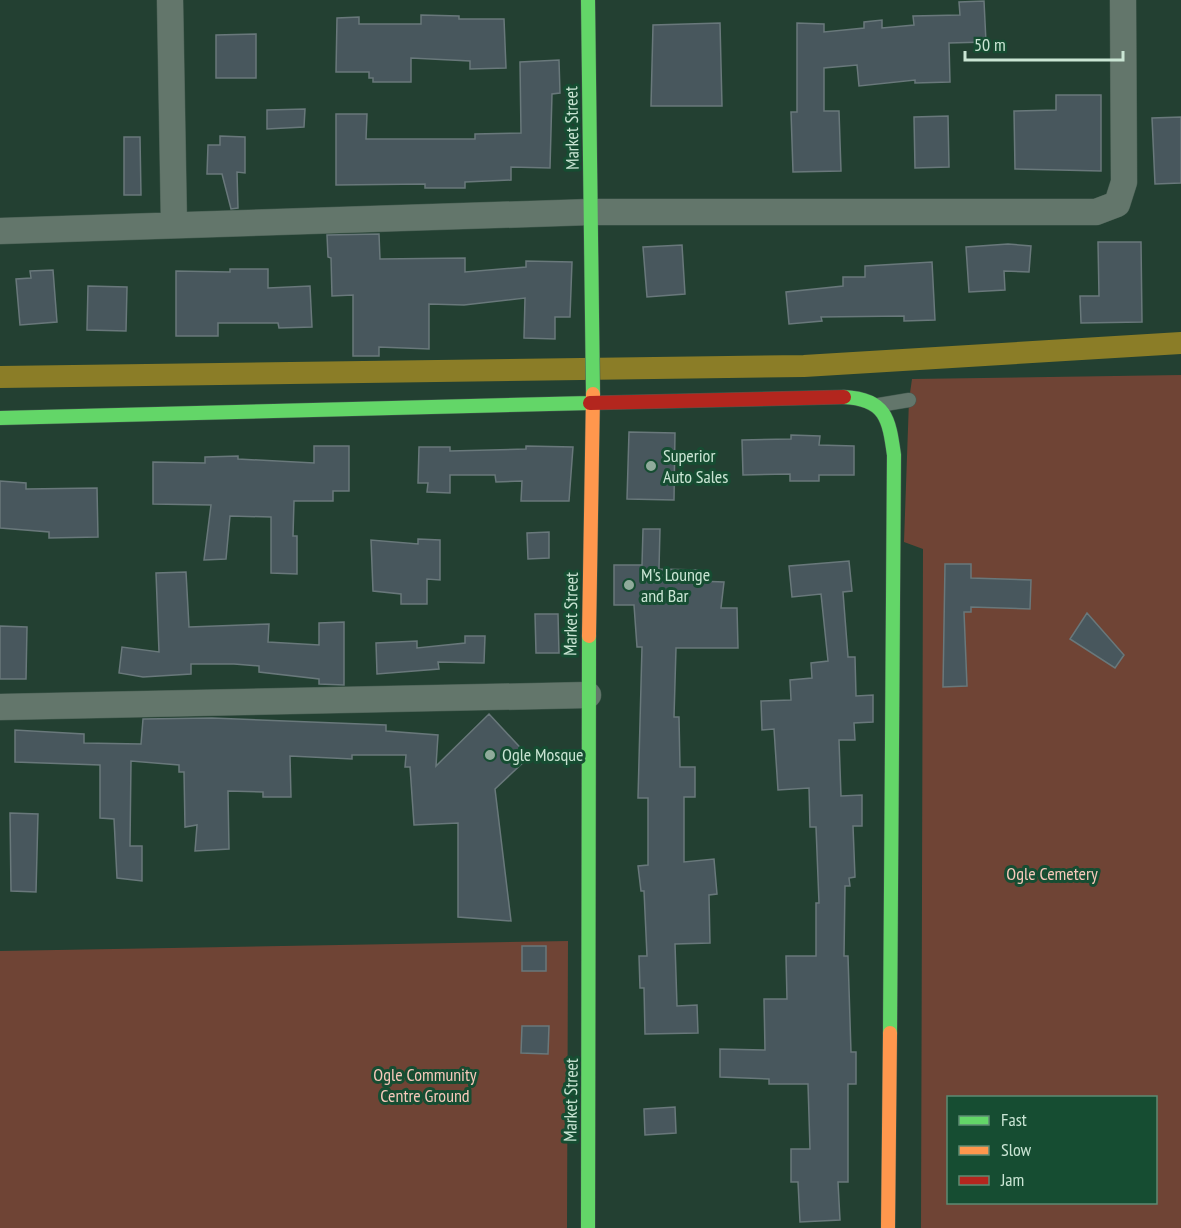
<svg xmlns="http://www.w3.org/2000/svg" width="1181" height="1228" font-family="'PT Sans Narrow',sans-serif">
<style>
.green{fill:#6f4435;fill-rule:evenodd}
.lines{fill:none;stroke-linecap:round;stroke-linejoin:round}
.canal{stroke:#8b7d27;stroke-width:22}
.building{fill:#48575d;stroke:#69787b;stroke-width:1.5}
.lane-casing{stroke:#455b50;stroke-width:15}
.street-casing{stroke:#455b50;stroke-width:27}
.fast-casing{stroke:#455b50;stroke-width:15}
.slow-casing{stroke:#455b50;stroke-width:15}
.jam-casing{stroke:#455b50;stroke-width:15}
.lane{stroke:#63766b;stroke-width:14}
.street{stroke:#63766b;stroke-width:26}
.fast{stroke:#63d668;stroke-width:14}
.slow{stroke:#ff974d;stroke-width:14}
.jam{stroke:#b3261e;stroke-width:14}
.poi-dot{fill:#90ab9b;stroke:#164d32;stroke-width:2}
.labels{text-anchor:middle;stroke-width:6;stroke-linejoin:round;paint-order:stroke}
.street-label{font-size:18px;fill:#cae5d4;stroke:#164d32}
.poi-label{font-size:18px;fill:#cae5d4;stroke:#164d32;text-anchor:start}
.park-label{font-size:18px;fill:#f7c9bb;stroke:#164d32}
</style>
<rect width="100%" height="100%" fill="#234032"/>
<!-- green -->
<path class="green" d="M1181 375V1228H921L923 549 904 542 909 400 912 379ZM948 1098H1156V1202H948Z
M568 941 567 1228H0V951Z"/>
<g class="lines">
<!-- canal -->
<path class="canal" d="M0 377 804 366 1181 343"/>
</g>
<!-- building -->
<path class="building" d="M984 1 986 42 949 43 950 82 915 83V80L859 86 857 65 824 68V111H839L841 171 793 172 791 112H797V23L824 24V32L864 28V22L882 20V28L914 25 913 16 960 15 959 2Z
M421 15 459 16V19H504L506 68 470 69V61L411 58V82H373V78H369V72H336L337 18 359 17V24H421Z
M720 23 722 106H651L653 25Z
M256 34V78H216V35Z
M559 60 560 93 552 94 550 168 511 167V180L465 182V188H425V184L336 185V114H367L366 139H475V134L521 133 520 62Z
M1056 95H1101V171L1015 169 1014 111 1056 110Z
M305 109 304 127 267 129V110Z
M948 116 949 167 915 168 914 117Z
M1181 117V183L1155 184 1152 118Z
M220 136 245 137V173L237 172 238 208 231 209 222 174H207L208 145H220Z
M124 137H140L141 195H124Z
M379 234 380 259 465 258V272L526 267V261L572 262 570 317H555V339L524 338 525 298 464 305 429 304V349L379 347V356H353V295L332 296 331 258 328 257 327 235Z
M1098 242H1141L1142 322 1081 323 1080 296H1099Z
M1008 244 1031 246 1029 272 1004 271 1005 290 969 292 966 247Z
M682 245 685 294 647 297 643 247Z
M932 262 935 320 904 321V316L821 317 822 321 789 324 786 292 843 286V277H865V266Z
M230 269H268V288L310 286 312 327 279 328 278 323H218V336H176V271L230 272Z
M53 270 57 322 20 325 16 279 31 278 30 271Z
M88 286 127 287 126 331 87 330Z
M629 432 675 433 674 500 627 499Z
M791 435 820 436 819 445 854 446V475H819V481H790V474L743 475 742 440 791 439Z
M314 446H349V491H333V501H294L293 536H297V574L271 573V517L230 516 226 559 204 560 211 505 153 504V462L205 463V457L238 456V459L314 463Z
M526 446 573 447 569 501H521L522 481 496 482 495 475H450V493L427 492 428 483H418L419 447H450V451L526 449Z
M0 481 26 483V489L97 488 98 537 49 538V532L0 528Z
M643 529H660L659 569 697 570V581L724 582 721 608H737L738 648H676L674 717H679L680 767H695V797H684V862L714 859 717 894 709 895 710 943 675 944 677 1006 697 1005 698 1033 645 1034 644 988H640L639 956H647L644 891H641L638 866 648 865V798H638L642 647H637L634 605H614V565H642Z
M549 532V558L528 559 527 533Z
M418 539 440 540V580L427 579V604H401V594L373 591 371 540 418 544Z
M849 561 852 591 843 592 848 657H855L856 696 873 695V722L854 723 855 740H839L841 796 862 795V826H853L855 877 849 878 850 886H845L844 956H848L851 1052H856V1084H848V1182H838L840 1220 800 1222 798 1182H791V1149H810L808 1084H769V1079L720 1077V1049L765 1050 764 999H787L786 956H816V903H819L816 827H810L809 788 778 790 774 729 762 730 761 701 791 700 790 680 812 678 811 663 828 661 821 594 792 597 789 566Z
M945 564H971V578L1031 580 1030 609 971 607V612H964L967 686 943 687Z
M186 572 189 627 269 624 268 642 319 645V623L344 622V685L319 684V679L259 672V666L234 664H191V674L143 677 119 673 122 647 159 652 156 573Z
M1087 613 1124 655 1115 668 1070 639Z
M535 614H558L559 653H536Z
M0 626 27 627 26 679H0Z
M465 636H485L484 663 438 662 439 669 377 674 376 643 417 641V648L465 643Z
M489 714 529 757 495 789 511 921 458 917V823L414 825 410 767H405L406 755H352V759L290 756 291 797H263V792L228 791 229 849 195 851 197 825 185 827 184 772H179V765L131 761 130 846H142V881L117 878 114 819 100 818V765L15 762V730L84 734V743L141 744 143 719 212 718 386 725V731L438 735 436 766Z
M10 813 38 814 36 892 11 891Z
M522 946H546V971H522Z
M522 1026H549L548 1054 521 1053Z
M675 1107 676 1133 645 1135 644 1109Z"/>
<g class="lines">
<!-- lane casing -->
<g class="lane-casing">
<path id="lane" d="M879 405 909 400"/>
</g>
<!-- street casing -->
<g class="street-casing">
<path id="street" d="M170 0 174 225
M0 231 591 212H1096L1117 204 1124 182 1123 0
M0 707 588 695"/>
</g>
<!-- fast casing -->
<g class="fast-casing">
<path id="fast" d="M588 0 593 394
M844 397C886 399 889 419 894 455L890 1033
M0 418 590 403
M588 1228 589 636"/>
</g>
<!-- slow casing -->
<g class="slow-casing">
<path id="slow" d="M589 636 593 394
M888 1228 890 1033"/>
</g>
<!-- jam casing -->
<g class="jam-casing">
<path id="jam" d="M590 403 844 397"/>
</g>
<!-- lane -->
<use href="#lane" class="lane"/>
<!-- street -->
<use href="#street" class="street"/>
<!-- fast -->
<use href="#fast" class="fast"/>
<!-- slow -->
<use href="#slow" class="slow"/>
<!-- jam -->
<use href="#jam" class="jam"/>
</g>
<!-- markers -->
<g class="poi-dot">
<circle cx="651" cy="466" r="6"/>
<circle cx="629" cy="585" r="6"/>
<circle cx="490" cy="755" r="6"/>
</g>
<g class="labels">
<!-- street labels -->
<g class="street-label">
<text transform="translate(572 128) rotate(-91)" y="6">Market Street</text>
<text transform="translate(571 614) rotate(-89)" y="6">Market Street</text>
<text transform="translate(571 1100) rotate(-89)" y="6">Market Street</text>
</g>
<!-- poi labels -->
<g class="poi-label">
<text x="663" y="462">Superior<tspan x="663" dy="21">Auto Sales</tspan></text>
<text x="641" y="581">M's Lounge<tspan x="641" dy="21">and Bar</tspan></text>
<text x="502" y="761">Ogle Mosque</text>
</g>
<!-- park labels -->
<g class="park-label">
<text x="1052" y="880">Ogle Cemetery</text>
<text x="425" y="1081">Ogle Community<tspan x="425" dy="21">Centre Ground</tspan></text>
</g>
</g>
<!-- legend -->
<rect x="947" y="1096" width="210" height="108" fill="#164d32" stroke="#5e8a73" stroke-width="1.5"/>
<rect x="959" y="1116" width="30" height="9" fill="#63d668" stroke="#5e8a73" stroke-width="1.5"/>
<text x="1001" y="1126" font-size="18" fill="#cae5d4">Fast</text>
<rect x="959" y="1146" width="30" height="9" fill="#ff974d" stroke="#5e8a73" stroke-width="1.5"/>
<text x="1001" y="1156" font-size="18" fill="#cae5d4">Slow</text>
<rect x="959" y="1176" width="30" height="9" fill="#b3261e" stroke="#5e8a73" stroke-width="1.5"/>
<text x="1001" y="1186" font-size="18" fill="#cae5d4">Jam</text>
<!-- scale -->
<path d="M965 51v9h158v-9" fill="none" stroke="#cae5d4" stroke-width="3"/>
<text x="974" y="51" font-size="18" fill="#cae5d4" stroke="#164d32" stroke-width="4.5" paint-order="stroke">50 m</text>
</svg>
